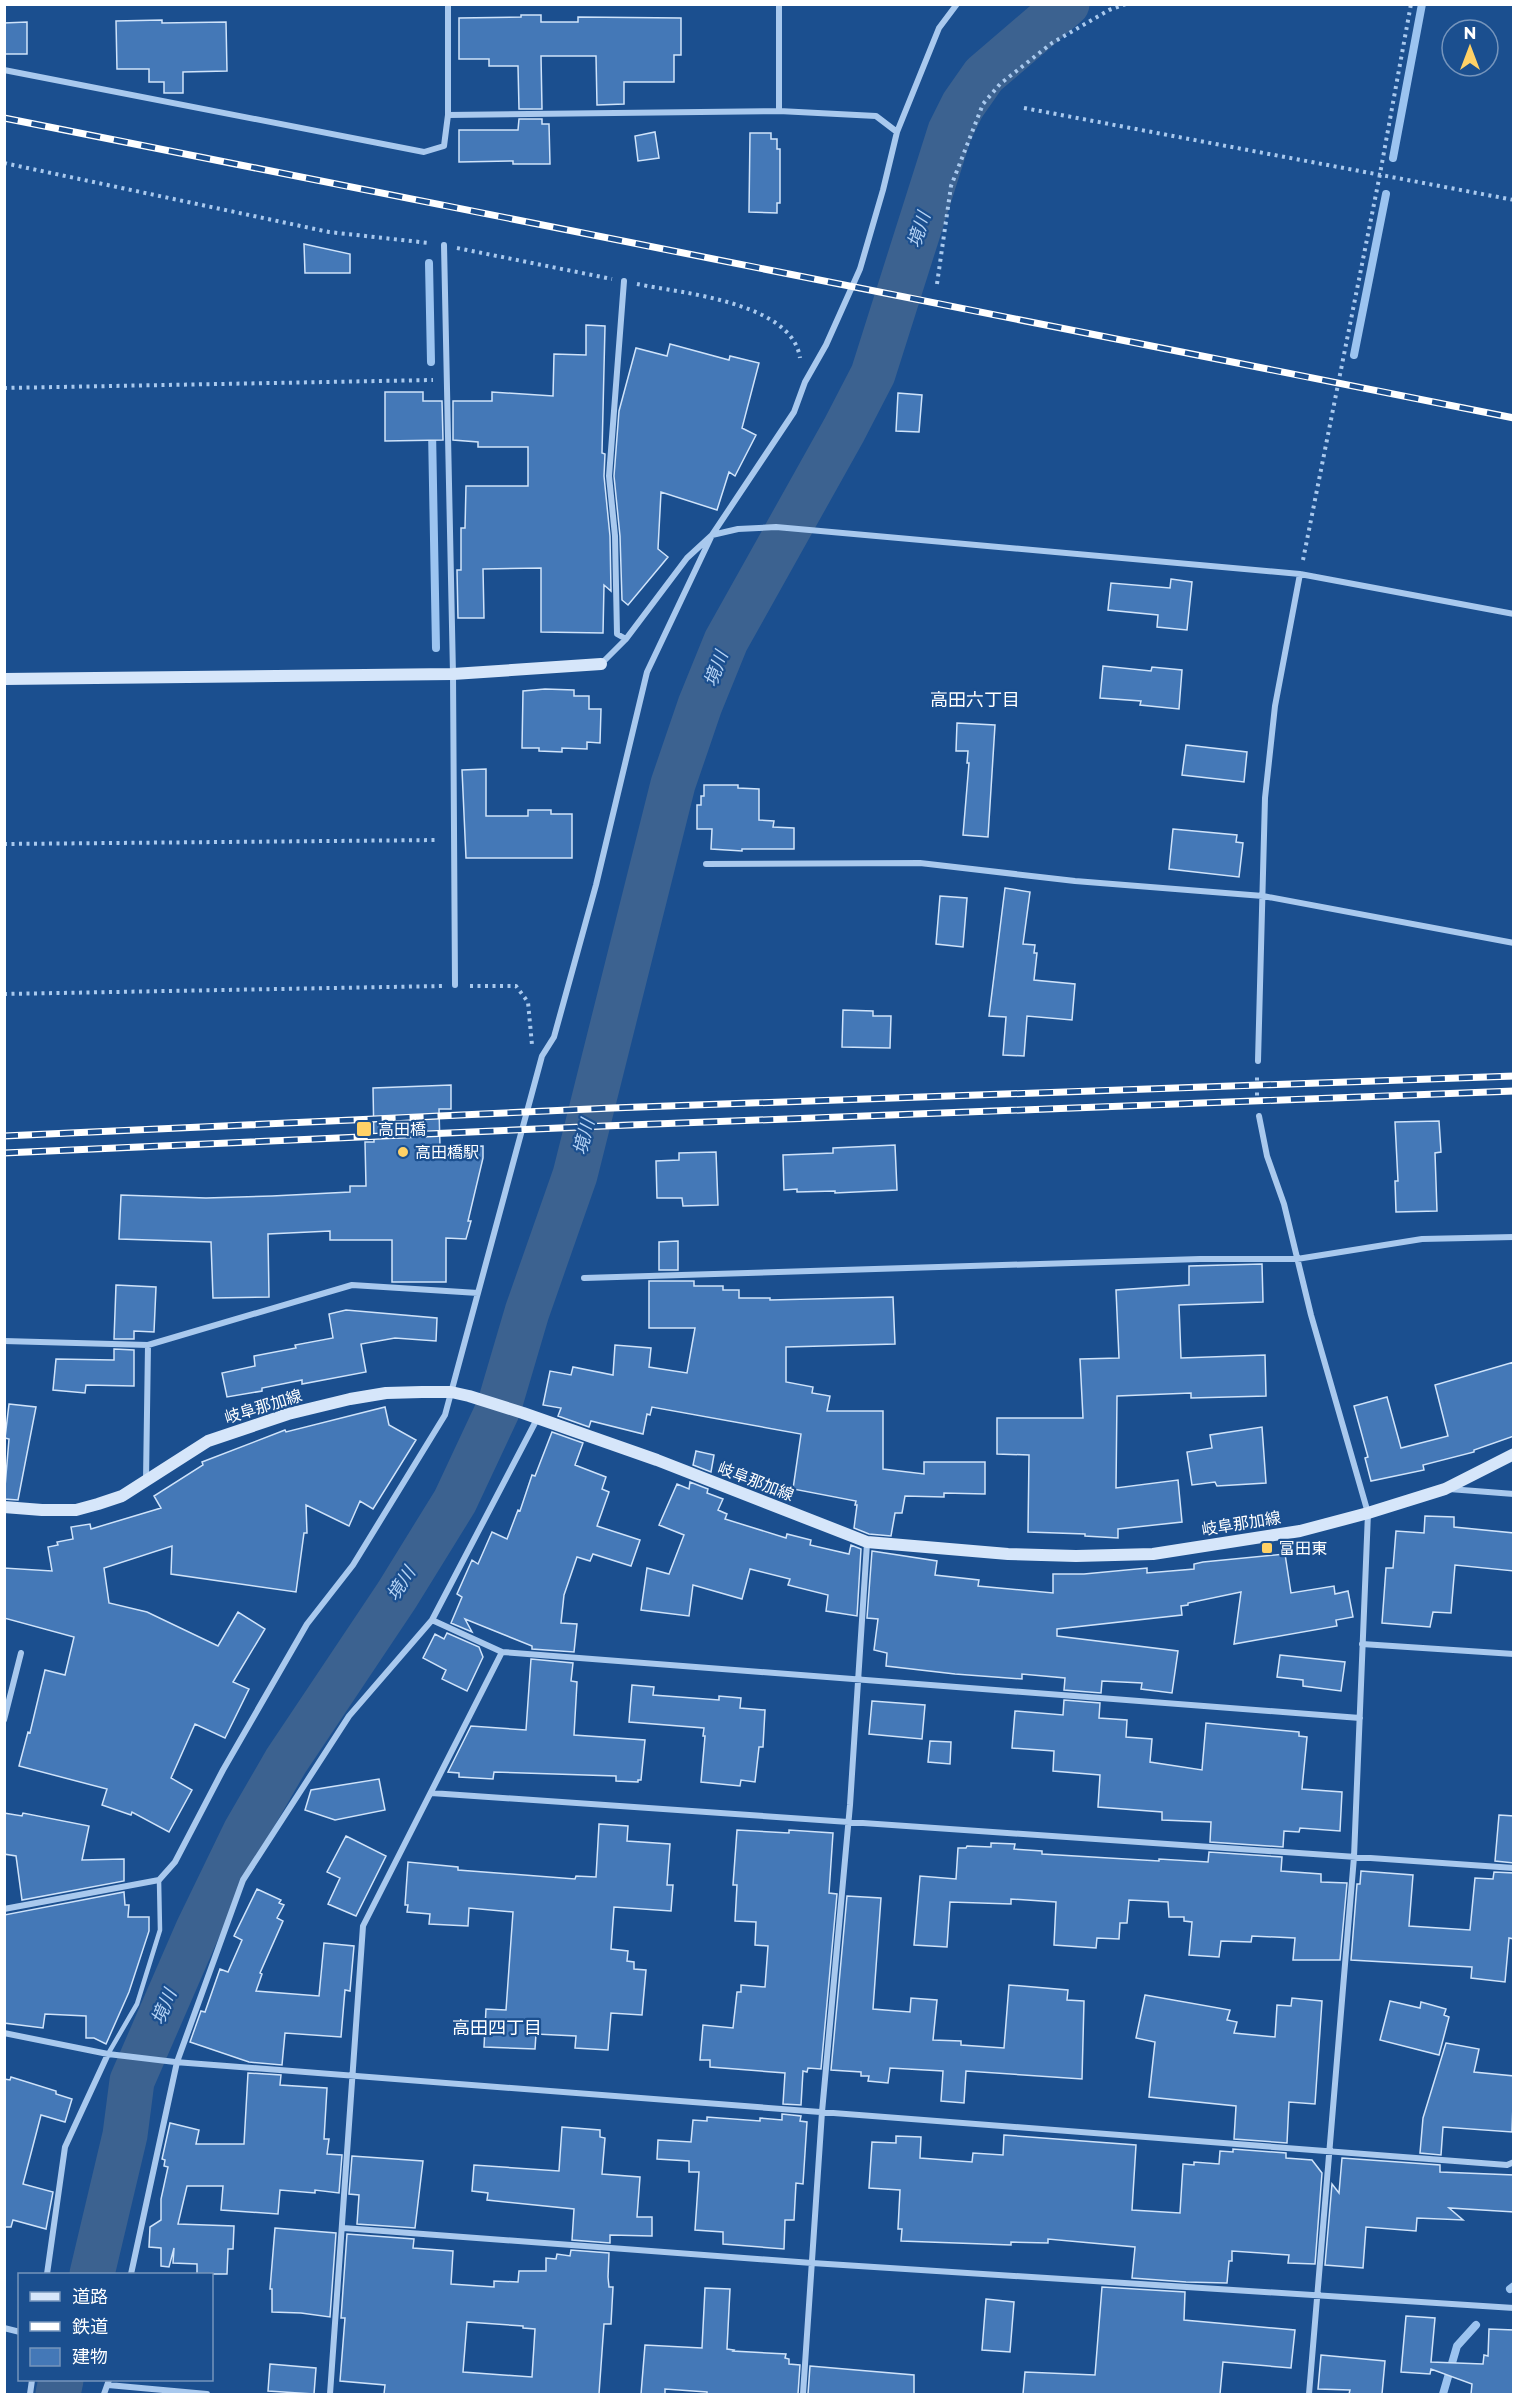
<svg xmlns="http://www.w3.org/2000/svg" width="1518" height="2399" font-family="Montserrat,'Noto Sans JP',sans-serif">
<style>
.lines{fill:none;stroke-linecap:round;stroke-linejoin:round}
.stream{stroke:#9cc4f0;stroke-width:8}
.river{stroke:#3c6290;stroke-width:45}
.building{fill:#4478b7;stroke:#cfe3fa;stroke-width:1.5;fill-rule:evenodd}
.path{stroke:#a9c9ee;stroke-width:4;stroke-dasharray:3 4.5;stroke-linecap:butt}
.lane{stroke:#a9c9ee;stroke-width:4.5}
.street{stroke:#a9c9ee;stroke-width:6}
.secondary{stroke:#d6e6fa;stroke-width:12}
.rail-casing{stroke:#fff;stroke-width:7}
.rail{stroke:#1b4f8f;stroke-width:4.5;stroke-dasharray:14;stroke-linecap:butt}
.poi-dot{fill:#ffd166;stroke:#1b4f8f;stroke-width:2}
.labels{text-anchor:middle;stroke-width:4.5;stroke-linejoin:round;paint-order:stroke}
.poi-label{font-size:16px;fill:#fff;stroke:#1b4f8f;text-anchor:start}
.street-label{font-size:16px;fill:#fff;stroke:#1b4f8f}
.water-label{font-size:18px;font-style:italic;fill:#b5d3f5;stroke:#1b4f8f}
.neighbourhood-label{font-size:18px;fill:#fff;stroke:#1b4f8f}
</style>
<rect width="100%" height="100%" fill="#1b4f8f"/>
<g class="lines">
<!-- stream -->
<path class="stream" d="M1393 158 1422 4
M429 263 431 362
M1354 355 1386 194
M432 430 436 648
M1510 2289 1514 2286
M1443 2394 1457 2346 1476 2325"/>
<!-- river -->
<path class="river" d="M92 2274 125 2135 132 2081 198 1929 245 1832 286 1761 397 1595 455 1501 499 1407 527 1312 575 1175 673 784 700 705 726 641 844 430 873 374 950 131 963 105 984 75 1067 4
M58 2394 61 2380"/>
</g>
<!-- building -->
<path class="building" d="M521 15H541V22H578V17L681 18V55H674V82H624V104L597 105 596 56H541L542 109H519L518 66H489V59H459V18L521 17Z
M162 20V23L226 22 227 71 183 72V93H164V82H149V69H117L116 21Z
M27 22V54H4V23Z
M519 119H542V124H549L550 164H513V161L459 162V130H518Z
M655 132 659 158 638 161 635 136Z
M750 133H771V139H777V149H780V203H777V213L749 212Z
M304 244 350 254V273H305Z
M586 325 605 326 602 453 605 454 604 476 610 536 611 591 604 585 603 633 541 632V568L483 569 484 618H458L457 570H461V528H465L466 486H528V447H478V442L453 440V401H492V392L553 396 554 354 586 355Z
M670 344 729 360 730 356 759 363 742 428 756 435 735 476 729 472 717 510 661 492 658 549 668 557 628 605 622 600 620 536 614 476 619 411 636 348 667 356Z
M385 392H423V401H442L443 440 385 441Z
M898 393 922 395 919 432 896 431Z
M1171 579 1192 582 1187 630 1157 627 1158 615 1108 610 1111 583 1170 588Z
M1103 666 1151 671 1152 667 1182 670 1179 709 1140 705 1141 701 1100 698Z
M545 689 574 690V696H589V709H601L600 743 587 742V749L562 748V752L539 751V748H522L523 691Z
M957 723 995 725 988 837 963 835 969 763H967L968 751H956Z
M1186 745 1247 752 1244 782 1182 775Z
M486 769V816H528V810H551V814H572V858H466L462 770Z
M704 785H738V788L759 789V820L774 821 773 827 794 828V849H742V851L711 849 712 829H697V805H701V796H704Z
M1173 829 1237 835 1236 842 1243 843 1239 877 1169 869Z
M1005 888 1030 892 1023 944 1035 945 1034 953H1037L1034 980 1075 984 1072 1020 1027 1016 1024 1056 1003 1055 1006 1017 989 1016Z
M940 896 967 898 963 947 936 944Z
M843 1010 873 1011V1016H891L890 1048 842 1047Z
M451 1085V1109H439L440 1147 483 1146V1158L468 1221H471L466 1239 446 1238V1282H392V1240H330V1231L268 1234 269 1297 213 1298 211 1242 119 1239 121 1195 206 1198 272 1196 350 1192V1186H366L365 1142H374L373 1088Z
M1439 1121 1441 1152 1435 1153 1437 1211 1396 1212 1395 1181H1398L1395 1122Z
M895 1145 897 1190 835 1193V1191L797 1192V1189L784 1190 783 1155 833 1153V1148Z
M716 1152 718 1205 683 1206 682 1198H657L656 1161 679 1160V1153Z
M678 1241V1270H659V1242Z
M1262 1264 1263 1302 1179 1305 1181 1358 1265 1355 1266 1396 1191 1398V1393L1117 1396 1116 1488 1178 1480 1182 1522 1118 1529V1538L1085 1536V1534L1028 1532 1029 1455 997 1454V1418H1083L1080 1359 1119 1358 1116 1290 1189 1285V1266Z
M649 1281H694V1286H723V1290H739V1298H770V1300L893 1297 895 1344 786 1347V1382L813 1387 812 1393 830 1396 827 1411H883V1469L924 1474V1462H985V1494L944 1493V1497L905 1496 902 1513H895L891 1536 869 1534 854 1528 857 1505H855L856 1501 793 1489 801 1434 652 1407 650 1415 647 1414 643 1434 591 1421 589 1427 558 1416 561 1408 543 1405 550 1371 571 1375 573 1367 613 1375 615 1345 651 1348 649 1367 687 1373 695 1328H649Z
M116 1285 156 1287 154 1332 134 1331V1339H114Z
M346 1310 437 1318 436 1341 395 1338 361 1344 366 1372 302 1384V1380L262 1388V1391L227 1397 222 1373 255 1366 254 1356 296 1348 295 1345 333 1338 329 1314Z
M114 1349 134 1350V1386L86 1385 85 1393 53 1390 56 1359 114 1360Z
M1514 1362V1436L1474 1450V1452L1423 1465 1424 1470 1371 1481 1365 1458 1368 1457 1354 1406 1387 1397 1401 1448 1448 1436 1435 1385Z
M9 1404 36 1407 18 1500 4 1499 9 1439 5 1438Z
M385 1407 389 1425 416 1440 373 1509 360 1501 349 1526 306 1505 307 1533H304L296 1592 171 1574 172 1546 104 1568 109 1603 147 1612 218 1646 238 1612 265 1629 233 1682 249 1689 225 1738 195 1724 171 1778 192 1790 169 1832 132 1812 131 1815 102 1805 107 1789 19 1766 28 1732 30 1733 45 1670 65 1675 74 1637 4 1618V1568L52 1571 48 1547 58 1545 57 1542 73 1539 71 1527 90 1524 91 1529 161 1508 154 1496 203 1465 202 1462 285 1430 286 1432Z
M1262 1427 1266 1483 1217 1486 1215 1482 1192 1485 1187 1452 1212 1448 1210 1435Z
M552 1432 583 1443 575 1465 606 1477 602 1489 609 1492 597 1526 640 1540 631 1566 593 1554 590 1561 577 1557 564 1595 561 1623 577 1624 574 1652 532 1649V1646L465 1619 472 1632 451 1623 462 1597 457 1594 472 1560 478 1564 492 1532 507 1539 518 1510 520 1511 532 1475 535 1476Z
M696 1451 714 1455 711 1472 693 1465Z
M690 1482 708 1489 707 1493 723 1499 718 1510 727 1514 725 1519 786 1538 787 1534 811 1540 810 1545 849 1554 851 1545 861 1549 857 1616 826 1611 828 1595 788 1585 790 1579 750 1569 742 1599 693 1585 689 1616 641 1610 647 1568 669 1574 684 1535 659 1525 677 1484 689 1489Z
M1425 1516 1454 1517V1527L1514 1533V1571L1455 1565 1451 1613 1433 1612 1430 1627 1382 1623 1386 1568H1393L1396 1531 1424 1533Z
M872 1551 937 1561 935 1575 979 1580 978 1586 1053 1593V1574H1084L1147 1568V1573L1194 1569V1564L1203 1562 1285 1554 1291 1593 1334 1586 1335 1594 1348 1591 1353 1617 1336 1620 1337 1626 1234 1644 1241 1592 1188 1603V1605L1181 1606 1182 1615 1057 1629V1636L1178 1651 1172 1693 1141 1689 1142 1683 1102 1681 1101 1693 1064 1690 1065 1678 1022 1674V1679L955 1674 886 1666 887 1653 874 1650 878 1619 867 1618Z
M447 1633 479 1647 483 1657 467 1691 442 1679 446 1670 423 1658 435 1634 444 1639Z
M1280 1655 1345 1662 1341 1691 1303 1686V1680L1277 1677Z
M531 1659 573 1663 571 1681 577 1682 574 1735 645 1740 641 1780H638V1782L616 1781V1776L494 1772 493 1779 459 1777V1773L448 1772 471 1726 526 1730Z
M632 1685 654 1687 653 1695 719 1700V1696L741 1698 740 1708 765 1710 763 1747H759L755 1782 741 1780 740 1786 701 1782 705 1736H703L704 1728 629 1722Z
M1064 1700 1100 1703 1099 1718 1127 1720 1126 1737 1152 1739 1150 1762 1202 1770 1206 1723 1299 1732V1736L1307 1737 1302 1789 1342 1792 1340 1831 1300 1828 1299 1832 1284 1831 1283 1847 1210 1842 1211 1822 1162 1820V1812L1098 1807 1100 1775 1053 1771 1054 1751 1012 1748 1015 1711 1063 1715Z
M872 1701 925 1705 922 1739 869 1734Z
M930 1741 951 1742 950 1764 928 1762Z
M379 1779 385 1810 335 1820 305 1810 311 1790Z
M4 1813 22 1816 23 1813 89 1826 82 1860 124 1859V1881L22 1900 16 1856 4 1854Z
M1499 1815 1514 1816V1863L1495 1861Z
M599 1824 628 1826 627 1841 670 1844 667 1885H673L671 1911 614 1907 611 1949 628 1951 627 1961 634 1962V1969L646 1970 642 2015 611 2013 608 2050 575 2048 576 2036 536 2034 535 2049 484 2047 486 2009 506 2010 513 1912 469 1908 468 1926 429 1924 430 1914 407 1912 408 1905H405L408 1862 458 1867V1870L575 1879 576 1876 596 1877Z
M737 1830 789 1833V1830L833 1833 829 1893 837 1894 821 2069 808 2068 807 2072 803 2071 801 2105 783 2104 785 2073 710 2067V2060H700L703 2025 733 2028 737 1992H741V1985L765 1987 768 1946 755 1945 756 1922 735 1921 737 1885H733Z
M346 1836 386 1856 356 1916 328 1904 340 1878 327 1872Z
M991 1843 1015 1844 1014 1849 1042 1851V1854L1159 1861V1859L1208 1862 1209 1852 1282 1857 1281 1871 1321 1874V1882L1347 1883 1340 1960H1293L1295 1938 1252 1936 1251 1942 1221 1941 1219 1957 1189 1955 1192 1922 1184 1921V1917H1169L1168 1902 1129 1900 1127 1923H1120L1119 1939 1097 1938 1096 1948 1054 1945 1056 1902 1011 1899V1904L950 1902 947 1947 914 1945 920 1876 956 1879 958 1848H966L967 1846 991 1847Z
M1361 1871 1413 1875 1409 1926 1470 1930 1475 1878 1493 1879 1494 1872 1514 1873V1939L1509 1938 1505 1982 1471 1978 1472 1967 1351 1960 1357 1884H1360Z
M257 1889 281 1900 279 1903 284 1905 277 1918 283 1921 260 1973 262 1974 256 1991 319 1996 324 1943 354 1946 350 1991 345 1990 341 2037 285 2033 282 2065 249 2062 190 2042 201 2011 205 2012 220 1969 228 1972 242 1940 234 1936Z
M124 1892 125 1905H129L128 1917H149V1931L129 1992 106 2044 94 2038H86V2016L45 2014 43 2028 4 2023V1915Z
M847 1896 881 1898 873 2009 910 2012 911 1998 937 2000 933 2040 961 2041V2045L1004 2048 1009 1985 1068 1990 1067 2000 1084 2001 1082 2079 966 2071 964 2103 941 2101 943 2071 890 2068 888 2083 868 2081 869 2076H861V2072L831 2070Z
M1145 1995 1230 2010 1227 2020 1237 2022 1234 2033 1275 2037 1277 2005 1291 2006 1292 1998 1322 2001 1315 2104 1289 2102 1287 2143 1234 2139 1236 2106 1149 2097 1155 2042 1136 2038Z
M1390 2001 1420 2008 1421 2002 1446 2009 1444 2015 1449 2017 1439 2055 1380 2040Z
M1446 2043 1479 2049 1474 2072 1514 2076 1512 2132 1443 2127 1441 2155 1420 2153 1423 2118Z
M248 2073 281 2075 280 2085 327 2088 324 2139H329L327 2154 342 2155 339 2193 315 2190V2193L280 2190 278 2214 221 2210 223 2186H187L178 2224 234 2226 233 2249H228L227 2274H197V2264L173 2263 174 2248 169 2267 161 2266V2248L149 2247 150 2227 161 2220V2199L168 2167 164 2166 165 2160 162 2159 170 2123 199 2130 196 2144H244Z
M11 2077 56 2091V2094L72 2099 65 2122 41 2115 23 2184 53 2192 46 2229 13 2220 11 2227H4V2079L10 2080Z
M782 2114 801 2116 800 2121 807 2122 803 2184 796 2183 794 2220H785L784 2249 723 2244V2232L695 2230 699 2172H689V2161L657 2159 658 2140 691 2142 693 2120 707 2121V2117L760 2121V2118L782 2120Z
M562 2127 600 2130V2137L605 2138 602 2174 640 2177 637 2217H652V2236L610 2235V2243L572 2240 574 2209 487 2200 488 2193 472 2191 474 2165 559 2171Z
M1004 2135 1136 2145 1132 2210 1180 2213 1183 2164 1194 2165V2162L1219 2164 1220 2151 1233 2152V2149L1286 2153V2158L1312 2160 1322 2173 1315 2264 1288 2263 1289 2255 1232 2251V2261H1229L1227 2283 1186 2282 1132 2278 1135 2247 1048 2239V2243L1011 2242V2245L901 2241 902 2229H898L900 2190 869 2188 872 2142 896 2143V2136L921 2137 920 2158 972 2162 973 2153 1003 2155Z
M352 2156 423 2161 415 2228 357 2224 359 2195 349 2194Z
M1342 2158 1440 2165V2172L1514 2175V2212L1449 2208 1463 2220 1417 2218 1416 2231 1366 2227 1363 2268 1325 2265 1332 2184 1339 2193Z
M275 2228 336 2233 330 2317 301 2313 272 2312V2289H270Z
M347 2234 414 2239 413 2248 453 2251 451 2284 494 2287V2281L518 2282 519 2271H546V2258L556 2259 557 2254 570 2256 571 2250 609 2253 608 2277 609 2287H613L611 2324H604L599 2394H384L385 2385 340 2381 345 2318H341ZM467 2322 523 2326V2328L535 2329 532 2377 463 2372Z
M1102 2287 1185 2292 1184 2320 1295 2330 1291 2368 1223 2362 1220 2394H1023L1025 2372 1095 2375Z
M705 2288 730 2289 727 2349 734 2350 733 2351 786 2354 785 2358 789 2359V2364L800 2365 798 2394H707V2392L665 2389V2394H641L645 2345 702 2348Z
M986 2299 1014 2302 1010 2352 982 2350Z
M1406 2316 1435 2318 1431 2362 1483 2364 1484 2355 1488 2356 1489 2329 1514 2330V2394H1471L1472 2384 1431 2369 1430 2374 1401 2372Z
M1321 2355 1385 2361 1382 2394H1349L1350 2390 1318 2389Z
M270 2364 316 2368 314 2394 268 2391Z
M810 2366 914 2375V2394H808Z"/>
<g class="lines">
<!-- path -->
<path class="path" d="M1024 108 1514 200
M4 163 329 232 429 243
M457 248 612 279
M637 284C681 293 792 302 800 358
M937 284 951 186 983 104 1000 84 1052 43 1109 10 1126 4
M4 388 433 380
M1303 560 1380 174 1411 4
M4 844 439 840
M470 986H516L528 1002 532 1045
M4 994 442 986
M1257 1103V1074"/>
<!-- lane -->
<path class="lane" d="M108 2054 137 2004 160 1930 159 1880"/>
<!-- street -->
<path class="street" d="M4 70 424 152 444 146 448 115V4
M779 111V4
M448 115 779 111 876 116 897 132
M444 245 453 674 455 985
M624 281 609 476 615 536 617 634 626 639
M601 664 626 639 687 558 712 535 738 529 776 527 1300 574 1514 614
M706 864 920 863 1075 881 1263 896 1514 943
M1258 1061 1265 798 1275 706 1300 574
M1259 1116 1267 1156 1284 1204 1311 1315 1368 1513 1354 1857 1309 2394
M584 1278 1200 1259H1297L1422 1239 1514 1237
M4 1341 148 1345 352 1285 478 1293
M146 1480 148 1345
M1449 1489 1514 1494
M432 1620 502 1652 1360 1718
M1362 1644 1514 1654
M4 1720 21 1653
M431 1793 1514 1868
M4 1909 159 1880 175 1862 223 1770 307 1624 353 1565 445 1415 542 1056 554 1037 596 885 647 672 712 535 794 412 805 382 826 345 860 269 883 190 897 132 939 28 957 4
M4 2033 108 2054 175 2062 1507 2165 1514 2162
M343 2228 812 2263 1514 2308
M47 2274 65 2147 108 2054
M131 2274 177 2062 243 1880 349 1716 432 1620 537 1419
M4 2328 20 2332
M108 2385 207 2394
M30 2394 32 2380
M104 2394 109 2380
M330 2394 363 1926 502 1652
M803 2394 822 2112 850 1805 867 1543"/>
<!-- secondary -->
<path class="secondary" d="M4 679 453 674 601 664
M4 1507 42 1510H76L98 1504 122 1496 208 1441 288 1414 350 1399 386 1393 422 1392H451L469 1396 523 1413 657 1460 867 1542 1008 1554 1076 1556 1153 1554 1300 1531 1368 1513 1445 1489 1514 1454"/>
<!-- rail casing -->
<g class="rail-casing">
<path id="rail" d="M4 118 1514 418
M4 1136 612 1108 1514 1076
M4 1153 604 1126 1514 1091"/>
</g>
<!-- rail -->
<use href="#rail" class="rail"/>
</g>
<!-- markers -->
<g class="poi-dot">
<rect x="356" y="1121" width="16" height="16" rx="3"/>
<circle cx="403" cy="1152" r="6"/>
<rect x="1261" y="1542" width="12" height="12" rx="3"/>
</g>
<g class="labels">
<!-- poi labels -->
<g class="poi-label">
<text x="378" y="1135">高田橋</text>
<text x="415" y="1158">高田橋駅</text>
<text x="1279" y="1554">富田東</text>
</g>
<!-- street labels -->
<g class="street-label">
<text transform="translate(263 1406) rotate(-17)" y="6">岐阜那加線</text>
<text transform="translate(756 1481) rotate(21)" y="6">岐阜那加線</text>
<text transform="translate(1241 1523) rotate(-9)" y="6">岐阜那加線</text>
</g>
<!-- water labels -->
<g class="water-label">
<text transform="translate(919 230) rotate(-72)" y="6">境川</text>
<text transform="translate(716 669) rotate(-70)" y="6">境川</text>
<text transform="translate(584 1137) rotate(-76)" y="6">境川</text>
<text transform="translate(401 1584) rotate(-57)" y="6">境川</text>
<text transform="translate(164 2007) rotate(-67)" y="6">境川</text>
</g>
<!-- neighbourhood labels -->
<g class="neighbourhood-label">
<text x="975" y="706">高田六丁目</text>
<text x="497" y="2034">高田四丁目</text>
</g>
</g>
<!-- border -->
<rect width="1518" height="2399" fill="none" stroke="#ffffff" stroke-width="12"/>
<!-- legend -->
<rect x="18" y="2273" width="195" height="108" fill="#1b4f8f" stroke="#7695bc" stroke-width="1.5"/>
<rect x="30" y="2292" width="30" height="9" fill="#d6e6fa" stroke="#7695bc" stroke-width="1.5"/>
<text x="72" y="2303" font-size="18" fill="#ffffff">道路</text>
<rect x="30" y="2322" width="30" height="9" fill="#ffffff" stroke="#7695bc" stroke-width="1.5"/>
<text x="72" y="2333" font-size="18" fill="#ffffff">鉄道</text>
<rect x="30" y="2348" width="30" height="18" fill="#4478b7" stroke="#7695bc" stroke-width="1.5"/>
<text x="72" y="2363" font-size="18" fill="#ffffff">建物</text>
<!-- north arrow -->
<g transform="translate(1470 48)"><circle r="28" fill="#1b4f8f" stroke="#7695bc" stroke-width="1.5"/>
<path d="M0-4.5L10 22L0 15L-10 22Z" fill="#ffd166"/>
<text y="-9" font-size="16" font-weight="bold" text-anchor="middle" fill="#ffffff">N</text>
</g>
</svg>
